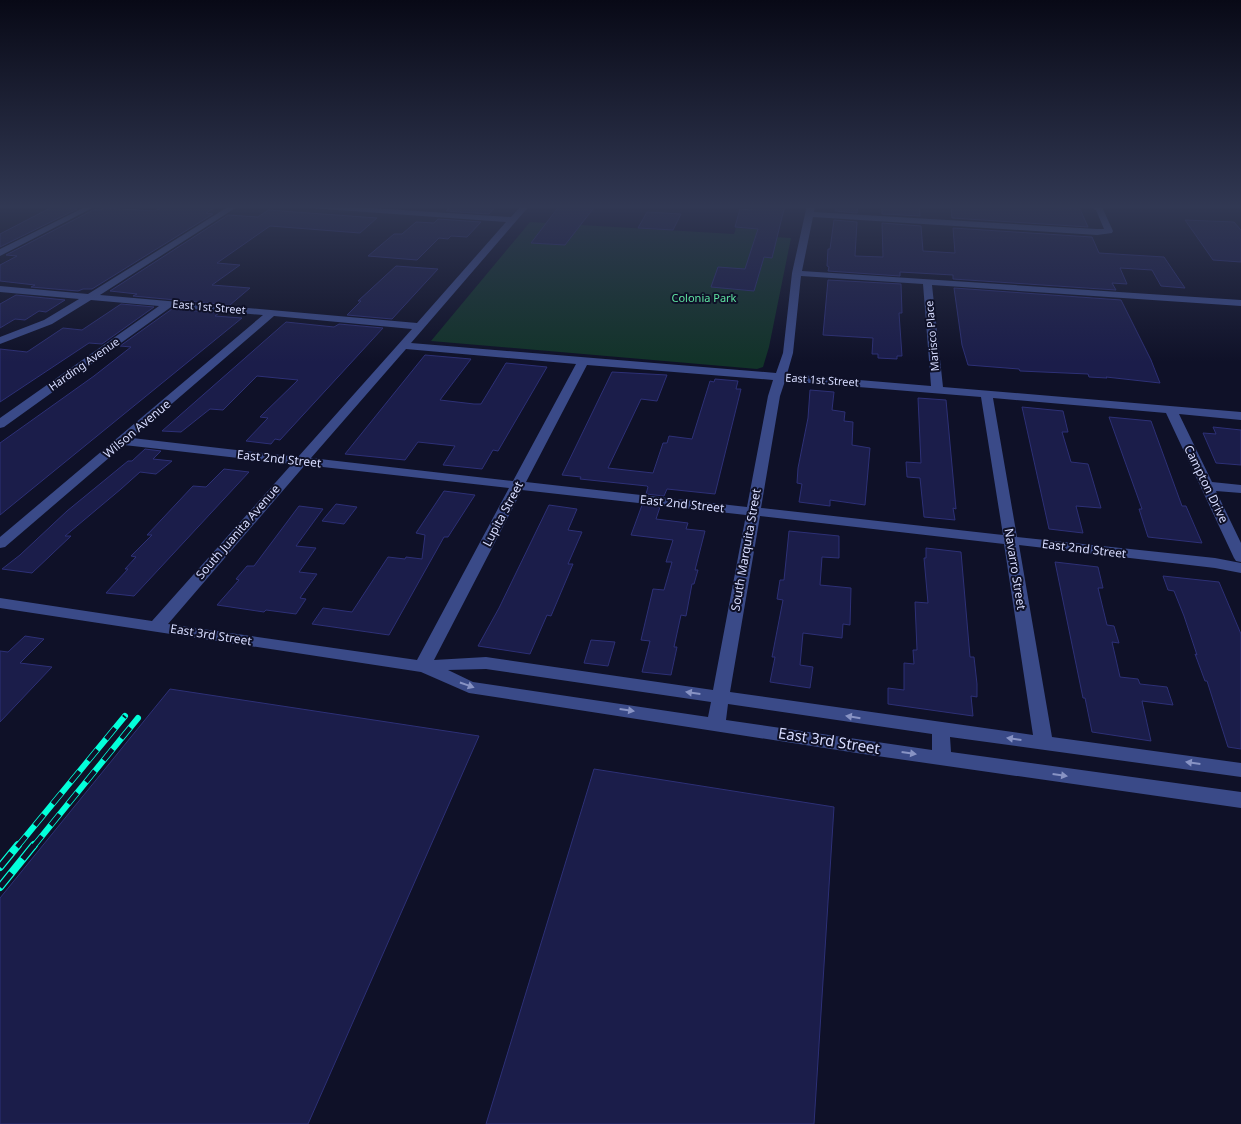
<svg xmlns="http://www.w3.org/2000/svg" width="1241" height="1124" font-family="'Noto Sans',sans-serif">
<style>
.green{fill:#123329}
.building{fill:#1b1d4a;stroke:#2d3076}
.lines{fill:none;stroke-linecap:round;stroke-linejoin:round}
.minor{fill:#3a4a88;fill-rule:evenodd}
.rail-far1-casing{stroke:#03ffda;stroke-width:6}
.rail-casing{stroke:#03ffda;stroke-width:8}
.rail-far1{stroke:#0f1128;stroke-width:4.5;stroke-dasharray:14;stroke-linecap:butt}
.rail{stroke:#0f1128;stroke-width:5.5;stroke-dasharray:18;stroke-linecap:butt}
.oneway{fill:#8893c4}
.labels{text-anchor:middle;stroke-width:4;stroke-linejoin:round;paint-order:stroke}
.far-park-label{font-size:11px;fill:#5fe3a1;stroke:#0f1128}
.far-street-label{font-size:11px;fill:#d7dcff;stroke:#0f1128}
.street-label{font-size:12px;fill:#d7dcff;stroke:#0f1128}
.near-street-label{font-size:15px;fill:#d7dcff;stroke:#0f1128}
</style>
<rect width="100%" height="100%" fill="#0f1128"/>
<!-- green -->
<path class="green" d="M530 222 734 234 736 228 758 229 757 236 791 238 769 347 763 367 757 369 431 341Z"/>
<!-- building -->
<path class="building" d="M166 205 216 207 206 213 213 214 92 289H83L78 291 31 287 35 285 0 281V265L17 256 6 255 93 210H100L104 208 155 211Z
M452 205H497L489 214 446 211Z
M560 205H596L565 245 531 243Z
M752 205H785L772 258 764 257 754 291 711 287 718 267 745 269 758 229 735 227 740 209 751 210Z
M836 205H858L857 213 835 211Z
M882 205H919L920 216 882 214Z
M951 205H1006L1080 209 1088 227 952 218Z
M52 207 77 209 0 247V234Z
M268 210 377 218 360 233 270 226 217 263 240 265 212 285 250 288 230 305 133 296 137 294 110 291 228 215 258 217Z
M647 212 681 214 673 230 638 228Z
M438 219 481 222 467 237 451 236 448 239 439 238 417 260 368 256 394 234H402L416 222 434 223Z
M834 220 857 222 855 256 883 257 882 223 921 226 923 251 955 253 953 228 1092 237 1099 253 1164 257 1185 288 1161 286 1152 270 1120 268 1127 284 1112 283 1116 290 953 279V275L900 272V276L828 271 829 267 827 266 828 249H830Z
M1185 220 1234 222 1241 230V262L1213 260Z
M396 266 438 269 392 319 347 315 361 301H358Z
M828 280 901 284 902 313H899L902 356H897V359L878 358V354H872L873 338 823 335Z
M954 288 1121 300 1151 360 1160 383 1106 377 1107 378 1089 377 1088 374 1020 371 1019 369 968 365 962 345Z
M16 295 65 300 46 312 39 311 25 320 15 319 0 328V304Z
M121 304 154 307 102 344 89 343 0 402V349L27 352 63 328 82 330Z
M172 309 219 313 215 316 242 318 0 515V443L94 376 131 347 120 346Z
M286 322 334 327 339 324 383 328 280 440 275 439 271 444 246 441 268 418 260 417 298 380 257 376 223 410 210 409 181 432 162 431Z
M425 355 471 359 440 400 474 404H481L506 363 547 367 498 451 493 450 482 469 443 465 455 446 418 442 405 460 345 454Z
M612 372 667 375 657 401 641 399 608 468 653 473 663 443H667L669 436 692 439 710 381 714 382 715 379 738 381 736 389H741L715 494 667 489 664 496 646 494 648 487 647 486 580 479 581 477 562 475Z
M810 390 834 392 832 410 845 412 844 421 853 422 852 445 870 448 865 505 830 500V506L799 502 802 484 797 483 798 468 808 418Z
M918 398 946 400 956 509 953 508 955 520 924 517 920 478 907 477 906 462 921 463Z
M1022 407 1063 411 1068 432H1062L1071 462 1088 464 1101 508 1076 506 1083 533 1049 529Z
M1109 417 1151 421 1182 506H1186L1202 543 1148 537 1139 509H1142Z
M1213 427 1241 430V465L1216 463 1203 433 1216 434Z
M145 449 161 451 153 459 172 461 156 474 140 472 121 489 65 536H71L32 573 2 569 20 555 67 511 128 461H132Z
M224 469 249 472 134 596 106 593 128 569H125L136 557 131 556 152 535H147L193 486 206 487Z
M444 491 475 495 448 537H444L389 635 312 624 323 608 352 612 388 557 405 559 406 557 422 559 425 535 416 533Z
M336 504 357 507 344 524 322 521Z
M549 505 577 509 568 530 582 532 568 564H573L551 616 547 615 530 654 478 646 499 608Z
M642 505 660 507 656 519 688 523 686 529 705 531 695 570H698L694 584H692L686 616 681 615 674 647H677L671 675 642 672 650 641 641 640 653 589 664 590 672 562H666L673 540 631 535Z
M299 506 323 509 296 546 316 548 299 572 317 574 300 598 306 599 296 614 266 610 264 612 217 605 239 580 236 579 247 566H254Z
M789 531 839 536V558L822 557 820 585 851 588 850 625 843 624 842 638 803 633 800 665 813 667 810 688 770 682 775 657H772L783 600 777 599 780 580H784Z
M926 548 961 552 970 657H974L977 684V697L971 696 973 716 888 704V688L904 690V663L914 664 913 650H917L915 602 928 603 924 558H926Z
M1055 562 1098 567 1103 588H1098L1107 625 1114 626 1119 643 1112 642 1120 677 1138 679 1140 684 1167 687 1173 705 1142 701 1151 741 1092 732 1085 698H1083Z
M1163 576 1219 582 1241 634V749L1228 747 1207 681H1205L1195 654 1197 655 1184 616 1174 591 1168 590Z
M25 636 44 639 20 663 52 667 0 722V651L8 652Z
M591 640 615 642 608 666 584 663Z
M170 689 479 736 308 1124H0V898Z
M594 769 834 807 814 1124H486Z"/>
<g class="lines">
<!-- minor -->
<path class="minor" d="M89 205H98L0 256V249Z
M231 205H240L100 295 417 323 506 222 296 207 292 205H325L511 217 522 205H530L411 343 776 373 783 353 792 273 807 205H815L814 212 1097 229H1104L1096 210 1086 205H1096L1102 207 1113 231 1112 233 1097 235 813 217 802 271 1241 300V306L932 285 943 387 1241 412V420L1179 414 1212 482 1241 485V493L1216 491 1241 543V562L1236 561 1234 558 1166 413 993 398 1017 537 1215 558 1241 563V573L1215 568 1019 545 1052 737 1241 763V777L950 737 951 752 1241 792V808L863 754 469 693 421 672 0 608V598L152 621 292 464 124 445 5 547 0 548V537L263 315 171 307 4 427 0 428V418L159 306 91 300 52 324 0 344V337L44 320 79 299 0 292V286L88 294ZM801 276 923 284 931 386 787 374 793 353ZM274 316 412 329 298 457 132 438ZM406 349 576 364 513 481 311 458ZM587 365 773 380 768 396 747 507 526 482ZM785 381 981 397 1003 535 761 508 780 396ZM305 465 509 488 417 660 168 624ZM522 490 746 515 713 690 486 657 434 660ZM760 516 1004 544 1033 735 730 692ZM486 669 711 702 708 717 473 682 448 670ZM728 704 932 734V750L726 720Z"/>
<!-- rail-far1 casing -->
<g class="rail-far1-casing">
<path id="rail-far1" d="M17 847 125 716
M33 847 138 718"/>
</g>
<!-- rail casing -->
<g class="rail-casing">
<path id="rail" d="M0 867 18 845
M0 887 34 845"/>
</g>
<!-- rail-far1 -->
<use href="#rail-far1" class="rail-far1"/>
<!-- rail -->
<use href="#rail" class="rail"/>
</g>
<!-- one-way arrows -->
<defs><path id="oneway-solid" d="M-6-.8H1V-3.2L6.5 0L1 3.2V.8H-6Z" transform="scale(1.25)"/></defs>
<g class="oneway">
<use href="#oneway-solid" transform="translate(467 685) rotate(19)"/>
<use href="#oneway-solid" transform="translate(693 693) rotate(-172)"/>
<use href="#oneway-solid" transform="translate(627 710) rotate(8)"/>
<use href="#oneway-solid" transform="translate(853 717) rotate(-171)"/>
<use href="#oneway-solid" transform="translate(1014 739) rotate(-172)"/>
<use href="#oneway-solid" transform="translate(909 753) rotate(8)"/>
<use href="#oneway-solid" transform="translate(1193 763) rotate(-172)"/>
<use href="#oneway-solid" transform="translate(1060 775) rotate(8)"/>
</g>
<!-- sky -->
<linearGradient id="sky" x2="0" y2="1"><stop stop-color="#080916"/><stop offset="0.57" stop-color="#313853"/><stop offset="1" stop-color="#313853" stop-opacity="0"/></linearGradient>
<rect width="1241" height="362" fill="url(#sky)"/>
<g class="labels">
<!-- far-park labels -->
<g class="far-park-label">
<text x="704" y="302">Colonia Park</text>
</g>
<!-- far-street labels -->
<g class="far-street-label">
<text transform="translate(209 307) rotate(5)" y="4">East 1st Street</text>
<text transform="translate(932 336) rotate(-95)" y="4">Marisco Place</text>
<text transform="translate(84 364) rotate(-35)" y="4">Harding Avenue</text>
<text transform="translate(822 380) rotate(4)" y="4">East 1st Street</text>
</g>
<!-- street labels -->
<g class="street-label">
<text transform="translate(137 429) rotate(-40)" y="4">Wilson Avenue</text>
<text transform="translate(279 459) rotate(6)" y="4">East 2nd Street</text>
<text transform="translate(1206 484) rotate(64)" y="4">Campton Drive</text>
<text transform="translate(682 504) rotate(6)" y="4">East 2nd Street</text>
<text transform="translate(503 514) rotate(-62)" y="4">Lupita Street</text>
<text transform="translate(238 532) rotate(-49)" y="4">South Juanita Avenue</text>
<text transform="translate(1084 549) rotate(7)" y="4">East 2nd Street</text>
<text transform="translate(746 550) rotate(-80)" y="4">South Marquita Street</text>
<text transform="translate(1015 569) rotate(81)" y="4">Navarro Street</text>
<text transform="translate(211 635) rotate(9)" y="4">East 3rd Street</text>
</g>
<!-- near-street labels -->
<g class="near-street-label">
<text transform="translate(829 741) rotate(9)" y="5">East 3rd Street</text>
</g>
</g>
</svg>
